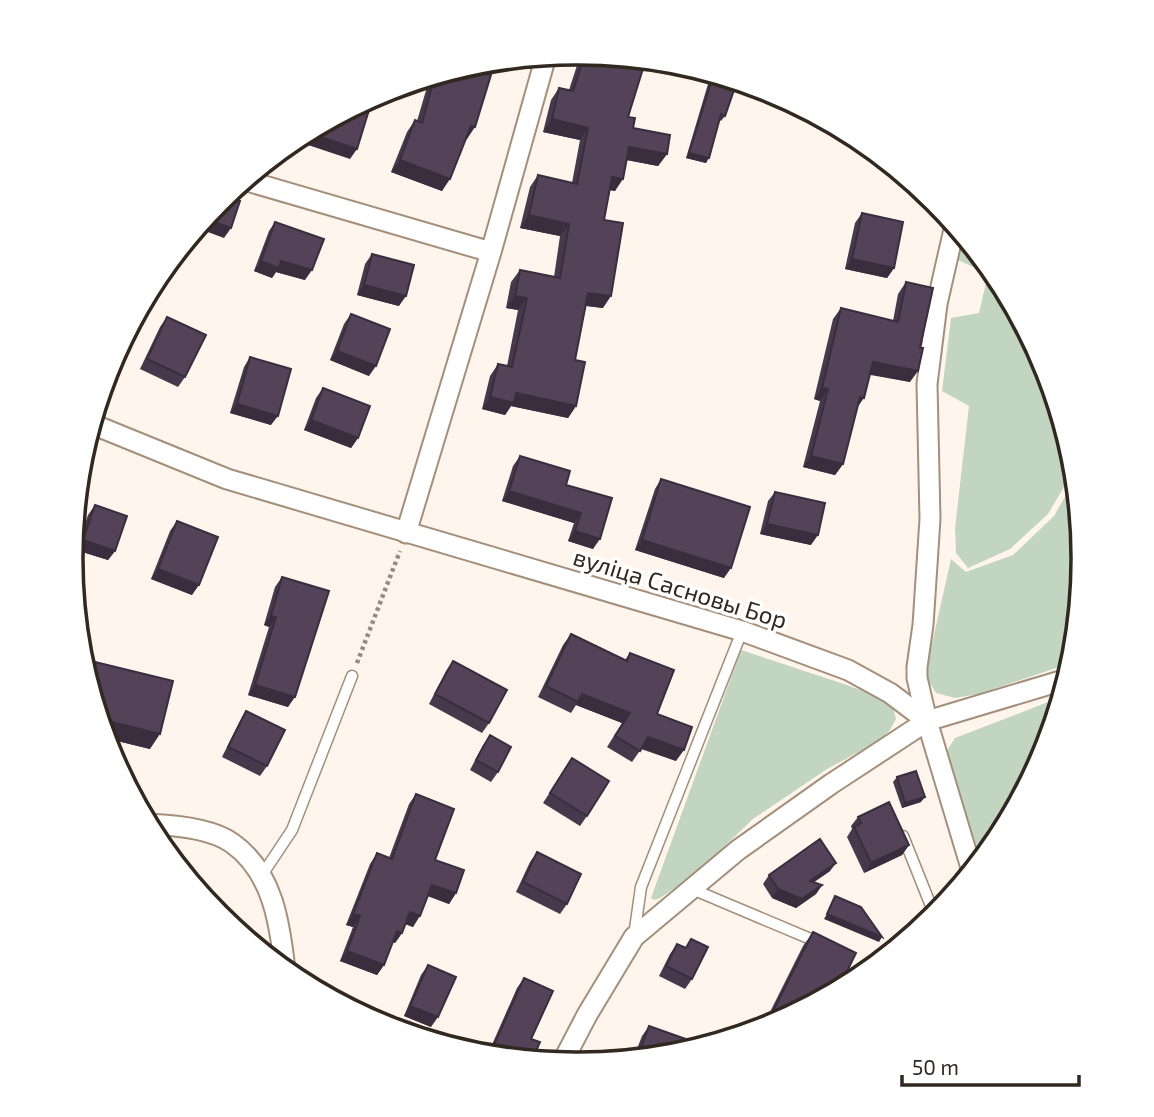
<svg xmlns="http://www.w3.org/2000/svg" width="1154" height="1117" font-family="'Exo 2',sans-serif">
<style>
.green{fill:#c2d5c1}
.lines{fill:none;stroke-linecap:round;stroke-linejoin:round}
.lane-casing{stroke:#a48f7b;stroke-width:13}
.street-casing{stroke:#a48f7b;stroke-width:23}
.path{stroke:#948a82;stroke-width:4.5;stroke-dasharray:3.5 3.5;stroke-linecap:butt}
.lane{stroke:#fff;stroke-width:10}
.street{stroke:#fff;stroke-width:19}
.wall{fill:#47394c}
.shaded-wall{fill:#3a2e3e}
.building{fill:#534258;stroke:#3a2e3e;stroke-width:2}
.labels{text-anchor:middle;stroke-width:7;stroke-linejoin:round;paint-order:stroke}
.street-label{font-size:24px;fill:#312820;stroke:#fff}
.rim{fill:none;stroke:#312820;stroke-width:3.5}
</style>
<rect width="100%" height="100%" fill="#fff5ec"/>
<!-- green -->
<path class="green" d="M962 237H964L998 278 1045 365 1073 460 1074 470 1048 514 1010 549 968 568 956 553 955 528 969 406 942 391 951 318 979 313 988 274 958 260Z
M1075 479 1083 559 1071 663 979 694 955 698 936 693 925 675 951 559 966 572 1013 555 1054 516Z
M741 650 844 684 882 698 893 707 896 719 890 730 879 741 827 769 753 819 697 873 660 898 654 900 651 898Z
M1061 697 1044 753 998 840 977 864 946 752 955 738Z"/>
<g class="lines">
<!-- lane casing -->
<g class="lane-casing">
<path id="lane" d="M903 836 931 906 948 900
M262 875 292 830 352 676
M692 889 820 943
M634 936 641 887 742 631"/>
</g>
<!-- street casing -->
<g class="street-casing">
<path id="street" d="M244 180 491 252
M955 225 937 304 927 384 930 519 923 625 917 667V678L927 721 972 871
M92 424 227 479 742 631 848 670 890 693 927 721
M406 533 491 252 546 56
M148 824C173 825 211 828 232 843 273 872 280 924 285 970
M562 1063 587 1015 634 937 738 850 831 784 927 721 1067 679"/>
</g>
<!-- path -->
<path class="path" d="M357 663 400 551"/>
<!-- lane -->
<use href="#lane" class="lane"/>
<!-- street -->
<use href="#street" class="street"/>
</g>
<!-- wall -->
<path class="wall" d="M581 53 646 59 628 117 633 128 667 154 658 166 627 160 615 191 610 190 604 220 603 308 586 306 575 360 576 406 568 418 511 406 505 415 482 409 490 376 498 364 507 366 518 310 506 308 511 282 520 270 554 277 560 236 520 228 530 187 538 175 572 183 580 140 543 132 551 100 559 88 569 90Z
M479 62 481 72 467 139H466L442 191 391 172 407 132 415 120 417 121 430 77Z
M712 79 725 116 721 121 720 120 706 163 686 158 708 84Z
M868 146 888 162 866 157Z
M862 213 894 268 887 278 845 269 855 223Z
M275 222 305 280 276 272 272 278 254 271 269 231Z
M372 254 399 306 357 295 365 264Z
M906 282 910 382 870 374 857 408 843 464 835 475 803 467 820 401 814 399 833 319 841 308 893 321 898 294Z
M351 314 369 376 330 360 344 324Z
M167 317 185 377 178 387 140 369 160 327Z
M250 357 271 425 230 413 244 367Z
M323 388 358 438 351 448 304 430 316 398Z
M520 456 566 485 612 498 593 549 568 541 574 523 502 501 513 466Z
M661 479 724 578 635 550 655 489Z
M775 492 811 545 760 534 768 501Z
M95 505 115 551 108 560 76 550 88 515Z
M177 521 192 595 151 579 170 531Z
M282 577 288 707 248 695 269 627 264 625 275 587Z
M571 634 625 660 630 653 676 761 641 749 632 762 607 747 622 723 576 705 571 713 538 697 563 645Z
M91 661 150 749 105 738 85 670Z
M453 661 489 723 482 733 429 704 446 671Z
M246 711 267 766 260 776 222 757 240 721Z
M490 735 498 772 491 782 470 770 483 745Z
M572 758 587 816 580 826 543 803Z
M897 777 921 802 902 808 893 782Z
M416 794 435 860 456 893 449 904 428 896 413 927 405 924 402 933 395 943 393 942 384 965 377 975 340 961 353 927 346 925 370 864 377 853 389 858 409 804Z
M858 817 909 845 902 855 864 873 847 837 852 829 851 826Z
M537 852 567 904 560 914 516 892 530 862Z
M830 871 814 882 822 885 816 894 796 908 772 898 763 884 769 875Z
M813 932 838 990 769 1026 764 1024 803 946Z
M691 939 692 979 685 989 659 976 670 954 677 944 685 948Z
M428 965 431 1027 404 1016 421 975Z
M524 978 531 1039 532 1060 487 1056 517 988Z
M649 1026 675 1055 633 1059 642 1036Z"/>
<!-- shaded-wall -->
<path class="shaded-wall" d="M552 119 588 128 580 140 543 132Z
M471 126 475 127 467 139 463 138Z
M306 132 357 149 350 159 293 140Z
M629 147 667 154 658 166 621 159Z
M871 149 888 162 866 157Z
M689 153 709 158 706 163 686 158Z
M400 160 450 179 442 191 391 172Z
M612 177 623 179 615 191 604 189Z
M529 215 569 224 560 236 520 228Z
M205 219 231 228 224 238 197 228Z
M852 259 894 268 887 278 845 269Z
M261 261H281L312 270 305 280 276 272 272 278 254 271Z
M364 285 406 296 399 306 357 295Z
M588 293 611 296 603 308 580 305Z
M515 296 527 298 518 310 506 308Z
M337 351 376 366 369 376 330 360Z
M873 362 918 371 910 382 865 374Z
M822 388 828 389 820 401 814 399Z
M516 393 576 406 568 418 511 406 505 415 482 409 490 397Z
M860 397 864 398 856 409Z
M237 404 278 416 271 425 230 413Z
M311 420 358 438 351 448 304 430Z
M811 456 843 464 835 475 803 467Z
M509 491 581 513 574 523 502 501Z
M767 524 818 535 811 545 760 534Z
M575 531 600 539 593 549 568 541Z
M83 540 115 551 108 560 76 550Z
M642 540 731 568 724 578 635 550Z
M158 569 199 585 192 595 151 579Z
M271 616 276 617 269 627 264 625Z
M88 629 79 641 78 631Z
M255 685 295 697 288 707 248 695Z
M582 694 630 713 622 723 576 705Z
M100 719 160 734 150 749 105 738Z
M648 737 684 750 676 761 641 748Z
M925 797 921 802 902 808 905 803Z
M909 845 902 855 864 873 871 863Z
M836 863 830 871 804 889 810 881Z
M432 885 456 893 449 904 425 895Z
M822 885 816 894 796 908 772 898 778 889Z
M410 912 420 916 413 927 403 923Z
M353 914 360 916 353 927 346 925Z
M827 914 882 937 879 942 824 919Z
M397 931 402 933 395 943 390 941Z
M347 951 384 965 377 975 340 961Z
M410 1006 438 1017 431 1027 404 1016Z"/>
<!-- building -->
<path class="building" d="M585 53 646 59 628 117 635 118 633 128 670 135 667 154 629 147 623 179 612 177 604 220 623 223 611 296 588 293 575 360 585 362 576 406 516 393 514 403 490 397 498 364 512 367 527 298 515 296 520 270 560 278 569 224 529 215 538 175 577 184 588 128 552 119 559 88 573 91Z
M479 62H484L481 72 491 75 475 127 471 126 450 179 400 160 415 120 422 123 435 75Z
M712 79 735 87 725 116 721 114 709 158 689 153Z
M355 106 369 110 357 149 306 132Z
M225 196 240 201 231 228 205 219 219 200Z
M862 213 903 222 894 268 852 259Z
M275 222 324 239 312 270 281 261 279 268 261 261Z
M372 254 414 265 406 296 364 285Z
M906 282 933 288 920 348H923L918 371 873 362 864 398 860 397 843 464 811 456 828 389 822 388 841 308 898 322Z
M351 314 390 329 376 366 337 351Z
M167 317 206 335 185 377 147 359Z
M250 357 291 369 278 416 237 404Z
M323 388 370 406 358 438 311 420Z
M520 456 570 471 566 485 612 498 600 539 575 531 581 513 509 491Z
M661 479 750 507 731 568 642 540Z
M775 492 825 503 818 535 767 524Z
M95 505 127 516 115 551 83 540Z
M177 521 218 537 199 585 158 569Z
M282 577 329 591 295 697 255 685 276 617 271 616Z
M76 590 88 629 78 631 74 591Z
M571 634 627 661 630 653 674 670 657 714 692 727 684 750 648 737 640 751 615 736 630 713 582 694 578 702 546 686Z
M91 661 173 681 160 734 100 719 87 677Z
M453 661 507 690 489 723 435 694Z
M246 711 285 730 267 766 228 747Z
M490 735 511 747 498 772 476 760Z
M572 758 609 781 587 816 550 793Z
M916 771 925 797 905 803 897 777Z
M416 794 454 809 435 860 464 870 456 893 432 885 420 916 410 912 402 933 397 931 384 965 347 951 360 916 353 914 377 853 392 859Z
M889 802 909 845 871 863 854 827 861 823 858 817Z
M820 839 836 863 810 881 822 885 802 899 778 889 769 875Z
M537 852 581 874 567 904 523 882Z
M835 896 861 907 882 937 827 914Z
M813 932 856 953 838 990 789 1016 774 1009Z
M691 939 708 947 692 979 666 966 677 944 686 948Z
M428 965 456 977 438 1017 410 1006Z
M524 978 553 991 531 1039 540 1042 532 1060 489 1056Z
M649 1026 694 1042 692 1050 675 1055 637 1059Z"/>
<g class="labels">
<!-- street labels -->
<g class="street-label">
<text transform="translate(680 589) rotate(17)" y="8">вуліца Сасновы Бор</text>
</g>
</g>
<!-- crop -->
<path d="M0 0H1154V1117H0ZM576 65H578A493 493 0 0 1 1071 558V559A493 493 0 0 1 578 1052H576A493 493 0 0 1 83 559V558A493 493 0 0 1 576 65Z" fill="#fff" fill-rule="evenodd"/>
<path class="rim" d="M576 65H578A493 493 0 0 1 1071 558V559A493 493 0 0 1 578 1052H576A493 493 0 0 1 83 559V558A493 493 0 0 1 576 65Z"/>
<!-- scale -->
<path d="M902 1075v10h177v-10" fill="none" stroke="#312820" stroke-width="3.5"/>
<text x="912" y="1075" font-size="21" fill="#312820" stroke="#ffffff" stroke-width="5" paint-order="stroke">50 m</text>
</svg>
